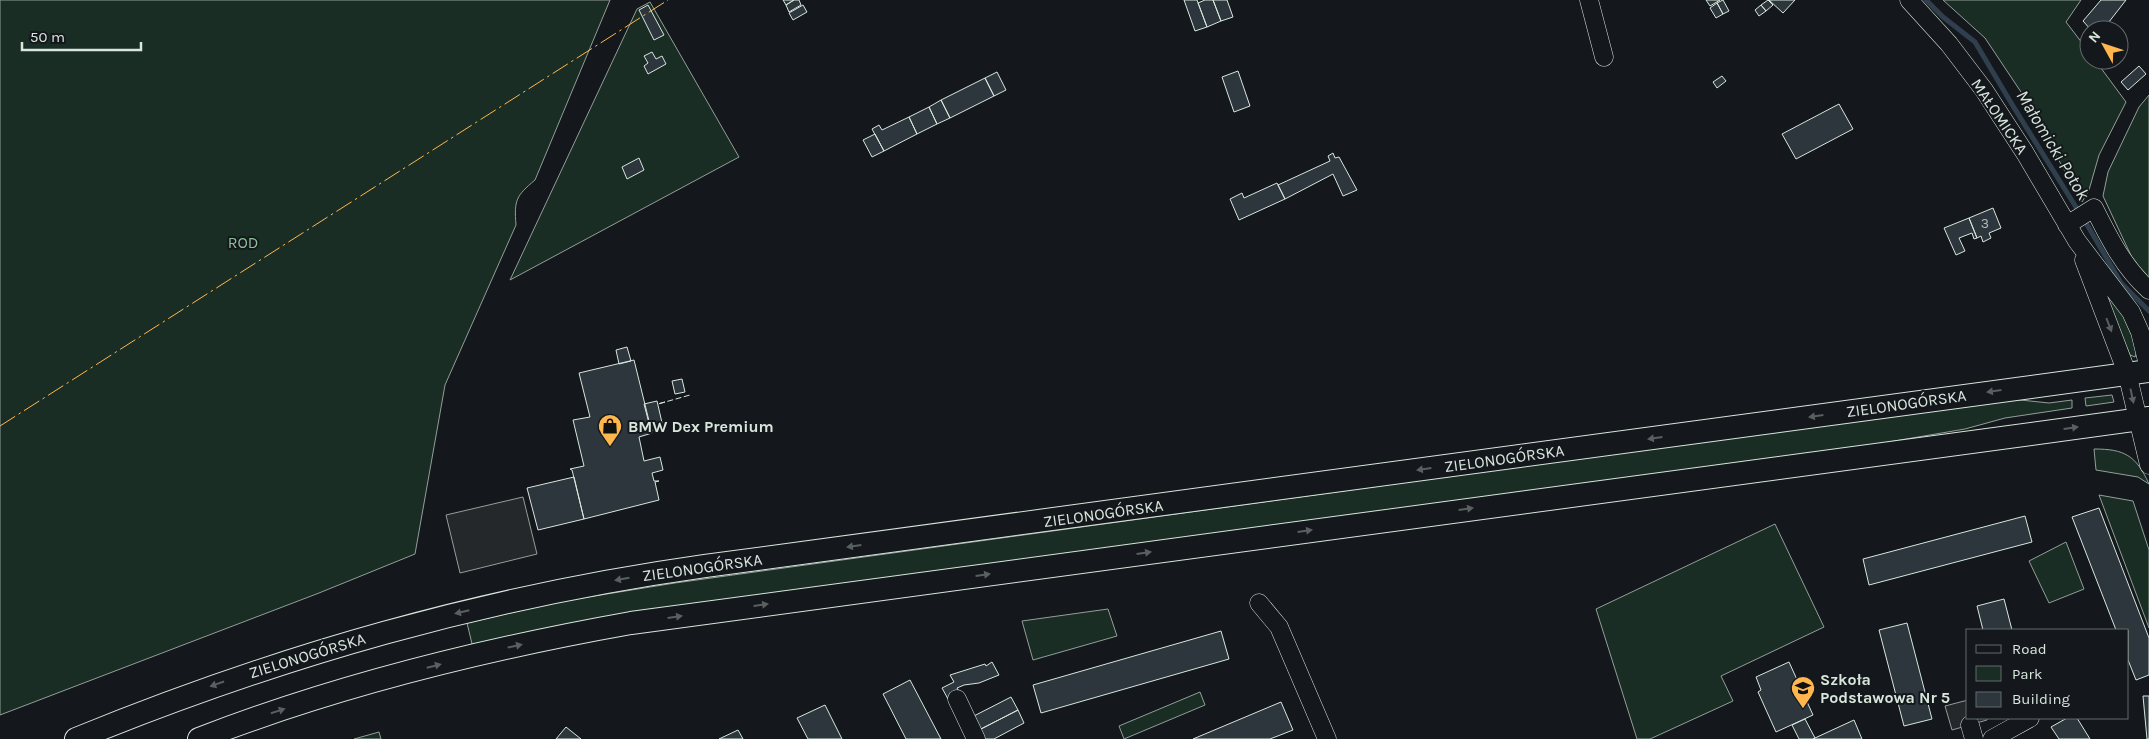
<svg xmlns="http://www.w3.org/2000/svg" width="2149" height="739" font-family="Karla,sans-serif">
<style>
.green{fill:#1a2d24;stroke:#939e99}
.parking{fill:#24282b;stroke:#939e99}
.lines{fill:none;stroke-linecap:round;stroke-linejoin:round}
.stream{stroke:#2f3f4d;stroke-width:5}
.building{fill:#2c363c;stroke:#d8e6dc}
.minor-casing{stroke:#d8e6dc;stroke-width:19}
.major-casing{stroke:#d8e6dc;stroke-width:24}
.minor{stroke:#14181c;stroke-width:18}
.major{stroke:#14181c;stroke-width:22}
.fence{stroke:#d8e6dc;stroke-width:1;stroke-dasharray:6 2.5;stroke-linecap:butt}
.power{stroke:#ffb74d;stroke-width:1;stroke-dasharray:18 4 2.5 4;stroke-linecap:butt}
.oneway{fill:#59605f}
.labels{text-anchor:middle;stroke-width:4;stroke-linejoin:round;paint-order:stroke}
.number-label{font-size:14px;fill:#adbab4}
.street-label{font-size:16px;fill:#d8e6dc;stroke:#14181c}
.park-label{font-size:16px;fill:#8ac095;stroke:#14181c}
.poi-label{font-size:16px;font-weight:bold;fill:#d8e6dc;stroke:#14181c;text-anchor:start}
.water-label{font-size:18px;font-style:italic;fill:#d8e6dc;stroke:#14181c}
</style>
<rect width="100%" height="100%" fill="#14181c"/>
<!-- green -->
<path class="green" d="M0 0H610L535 180C516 196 514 200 516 225L445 385 415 554 319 593 0 715Z
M1943 0H2081L2066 22 2089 52V60H2095L2126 102 2099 155 2089 190 2082 202 2021 92 1985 38Z
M650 2 739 157 510 280 637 9Z
M2149 95V278L2135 264 2103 196 2108 172 2139 107Z
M2099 277C2109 293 2145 340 2135 357L2130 355 2097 278Z
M2112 395 2114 402 2086 406 2085 398Z
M2011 399 2049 403 2072 400V408L2005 418 1965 429 1789 459 473 648 467 623 557 602 675 583Z
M2094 449C2124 449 2136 455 2149 484L2138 477 2096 470Z
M2099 495 2133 501 2149 550V628Z
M1775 524 1824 627 1721 676 1733 701 1650 739H1637L1596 609Z
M2066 542 2084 589 2049 603 2029 561Z
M1108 609 1117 636 1033 660 1022 621Z
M1200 692 1205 705 1124 739 1119 726Z
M379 732 381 739H354Z"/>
<!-- parking -->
<path class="parking" d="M523 497 537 554 460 573 446 515Z
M1968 700V718H1987V720L1952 730 1945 706Z"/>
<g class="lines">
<!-- stream -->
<path class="stream" d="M1926 0 1943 17 1975 42 2013 106 2089 228 2121 283 2149 311"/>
</g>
<!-- building -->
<path class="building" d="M783 0H794L786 5Z
M794 0H799L801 5 789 12 786 5Z
M1184 0H1197L1207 27 1195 31Z
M1205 0H1213L1221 21 1207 27 1198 3Z
M1213 0H1227L1233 17 1221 21Z
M1706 0H1720L1710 6Z
M1723 0 1729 11 1723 14 1717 3Z
M1768 0 1773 5 1766 11 1761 5Z
M1769 0H1795L1783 13Z
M2101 0H2126L2105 27 2101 30H2091L2083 21Z
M1717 3 1723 14 1716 18 1710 8Z
M648 5 664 35 654 40 639 10Z
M803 5 807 12 793 20 789 13Z
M1761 5 1766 11 1759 16 1755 10Z
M652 52 656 59 662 56 666 64 648 74 644 66 648 63 644 56Z
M2139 66 2146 74 2128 90 2121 82Z
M1238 71 1250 106 1234 112 1222 77Z
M997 72 1006 90 994 96 985 78Z
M1722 76 1726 81 1717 88 1713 82Z
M985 78 994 96 950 118 941 100Z
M941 100 950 118 937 124 929 107Z
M1839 104 1853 129 1796 159 1782 134Z
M929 107 937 124 917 134 909 117Z
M909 117 917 134 884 151 872 129 879 125 882 130Z
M875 134 884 151 872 157 863 140Z
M1333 153 1335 158 1339 157 1357 190 1343 196 1333 174 1285 199 1278 185 1330 161 1328 156Z
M639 158 644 170 627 179 622 167Z
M1277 183 1285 199 1239 220 1230 199 1242 193 1244 198Z
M1993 208 2001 228 1989 233 1991 238 1983 242 1981 236 1977 238 1969 218Z
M1969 218 1977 238 1974 239 1972 233 1959 238 1965 251 1956 255 1944 228Z
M627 347 631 361 619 364 616 350Z
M634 360 652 433 639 437 644 461 660 457 663 470 652 473 654 481H659L655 482 659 500 584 519 572 470 570 469 584 466 573 420 590 417 579 373Z
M682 379 685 392 675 394 672 381Z
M657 401 663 427 651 431 644 404Z
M574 477 584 519 538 530 527 488Z
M2099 508 2149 638V675L2136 680 2128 660V630H2116L2072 517Z
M2025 516 2032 542 1869 585 1863 559Z
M2004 599 2012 630H1983L1977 606Z
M1907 623 1932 719 1904 726 1879 630Z
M1221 631 1229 659 1041 713 1033 685Z
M992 662 999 675 979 683 964 685 957 688 960 693 948 699 942 688 954 682 950 675 985 664 986 666Z
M1789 662 1813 715 1776 732 1758 692 1761 690 1756 677Z
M910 680 941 739H906L883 694Z
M2143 696H2149V739H2147Z
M1011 697 1018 710 979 730 972 717Z
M1281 702 1293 730 1270 739H1193Z
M825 705 842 739H808L797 718Z
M1018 710 1024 723 994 739H983L979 730Z
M2067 718H2077L2090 739H2059L2051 727Z
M1805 719 1815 738 1813 739H1799L1792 725Z
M1854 720 1862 739H1813L1815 738Z
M566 727 581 739H556Z
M738 730 743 739H719Z"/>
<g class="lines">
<!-- minor casing -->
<g class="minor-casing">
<path id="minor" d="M1589 0 1604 57
M1909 0 1949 44 1984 90 2025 153 2077 241 2131 312 2140 332 2149 369
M2067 225 2094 208C2109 238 2124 268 2149 290
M2084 260 2127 373 2149 465
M1259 603 1279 627 1327 739
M957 699 976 739
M1970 725 1974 739
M1992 739 2030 718"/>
</g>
<!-- major casing -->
<g class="major-casing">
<path id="major" d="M76 739C282 655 485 597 705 566L2149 371
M199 739C338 685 485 649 631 623L2149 418"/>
</g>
<!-- minor -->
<use href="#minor" class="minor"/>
<!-- major -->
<use href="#major" class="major"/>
<!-- fence -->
<path class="fence" d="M665 402 658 404 690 395"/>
<!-- power -->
<path class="power" d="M0 426 668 0"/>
</g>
<!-- one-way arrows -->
<defs><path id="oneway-solid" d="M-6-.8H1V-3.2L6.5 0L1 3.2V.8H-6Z" transform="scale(1.25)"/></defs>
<g class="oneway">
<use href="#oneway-solid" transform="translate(2109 325) rotate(69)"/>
<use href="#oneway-solid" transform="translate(1994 391) rotate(172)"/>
<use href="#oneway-solid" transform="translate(2132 396) rotate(78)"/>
<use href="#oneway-solid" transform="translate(1816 416) rotate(172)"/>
<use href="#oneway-solid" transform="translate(2071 428) rotate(-8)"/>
<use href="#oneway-solid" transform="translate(1655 438) rotate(172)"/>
<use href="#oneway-solid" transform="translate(1424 469) rotate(172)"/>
<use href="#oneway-solid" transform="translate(1466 509) rotate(-8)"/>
<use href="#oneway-solid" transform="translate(1305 531) rotate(-8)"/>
<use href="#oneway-solid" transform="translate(854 546) rotate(172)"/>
<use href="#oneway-solid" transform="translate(1144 553) rotate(-8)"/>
<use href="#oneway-solid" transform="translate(983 575) rotate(-8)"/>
<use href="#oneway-solid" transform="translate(622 579) rotate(170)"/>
<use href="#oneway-solid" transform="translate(761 605) rotate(-8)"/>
<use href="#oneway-solid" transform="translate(462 612) rotate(167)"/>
<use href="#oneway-solid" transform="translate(675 617) rotate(-8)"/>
<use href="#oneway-solid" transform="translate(515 646) rotate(-12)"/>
<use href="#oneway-solid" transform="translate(434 666) rotate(-14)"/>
<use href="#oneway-solid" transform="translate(217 684) rotate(161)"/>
<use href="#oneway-solid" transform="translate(278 711) rotate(-18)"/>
</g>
<!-- icons -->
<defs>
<g id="shop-pin" transform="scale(1.25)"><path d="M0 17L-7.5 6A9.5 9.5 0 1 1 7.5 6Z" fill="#ffb74d" stroke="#14181c"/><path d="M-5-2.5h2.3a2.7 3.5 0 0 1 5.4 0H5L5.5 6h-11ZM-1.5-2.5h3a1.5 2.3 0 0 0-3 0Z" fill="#111"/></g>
<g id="school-pin" transform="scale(1.25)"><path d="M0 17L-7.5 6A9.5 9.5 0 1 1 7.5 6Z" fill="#ffb74d" stroke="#14181c"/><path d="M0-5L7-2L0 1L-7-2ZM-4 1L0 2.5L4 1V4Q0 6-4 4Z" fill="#111"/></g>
</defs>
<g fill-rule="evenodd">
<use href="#shop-pin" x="610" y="426"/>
<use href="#school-pin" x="1803" y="688"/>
</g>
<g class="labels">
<!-- number labels -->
<g class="number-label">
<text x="1985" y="228">3</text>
</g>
<!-- street labels -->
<g class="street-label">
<text transform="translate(2000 116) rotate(56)" y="6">MAŁOMICKA</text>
<text transform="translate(1906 403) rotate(-8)" y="6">ZIELONOGÓRSKA</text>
<text transform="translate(1504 458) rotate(-8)" y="6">ZIELONOGÓRSKA</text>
<text transform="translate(1103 513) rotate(-8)" y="6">ZIELONOGÓRSKA</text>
<text transform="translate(702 567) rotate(-8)" y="6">ZIELONOGÓRSKA</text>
<text transform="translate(307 655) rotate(-17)" y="6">ZIELONOGÓRSKA</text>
</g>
<!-- park labels -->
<g class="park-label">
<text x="243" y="248">ROD</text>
</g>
<!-- poi labels -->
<g class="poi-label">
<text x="628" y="432">BMW Dex Premium</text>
<text x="1820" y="685">Szkoła<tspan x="1820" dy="18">Podstawowa Nr 5</tspan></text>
</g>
<!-- water labels -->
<g class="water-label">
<text transform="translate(2053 145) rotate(59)" y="6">Małomicki Potok</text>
</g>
</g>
<!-- legend -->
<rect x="1966" y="629" width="162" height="90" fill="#14181c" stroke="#626a69"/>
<rect x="1976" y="645" width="25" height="8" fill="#14181c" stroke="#626a69"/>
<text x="2012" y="654" font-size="15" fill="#d8e6dc">Road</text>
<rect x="1976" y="666" width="25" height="15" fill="#1a2d24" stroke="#626a69"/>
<text x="2012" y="679" font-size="15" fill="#d8e6dc">Park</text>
<rect x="1976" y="692" width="25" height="15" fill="#2c363c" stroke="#626a69"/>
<text x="2012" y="704" font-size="15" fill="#d8e6dc">Building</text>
<!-- north arrow -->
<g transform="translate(2104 45) rotate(310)"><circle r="24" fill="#14181c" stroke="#626a69"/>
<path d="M0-4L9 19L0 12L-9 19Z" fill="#ffb74d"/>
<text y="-8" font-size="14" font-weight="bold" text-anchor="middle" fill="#d8e6dc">N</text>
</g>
<!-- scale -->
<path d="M22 42v8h119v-8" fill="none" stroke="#d8e6dc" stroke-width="2.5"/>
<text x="30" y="42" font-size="15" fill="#d8e6dc" stroke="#14181c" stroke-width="4" paint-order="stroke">50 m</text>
</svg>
